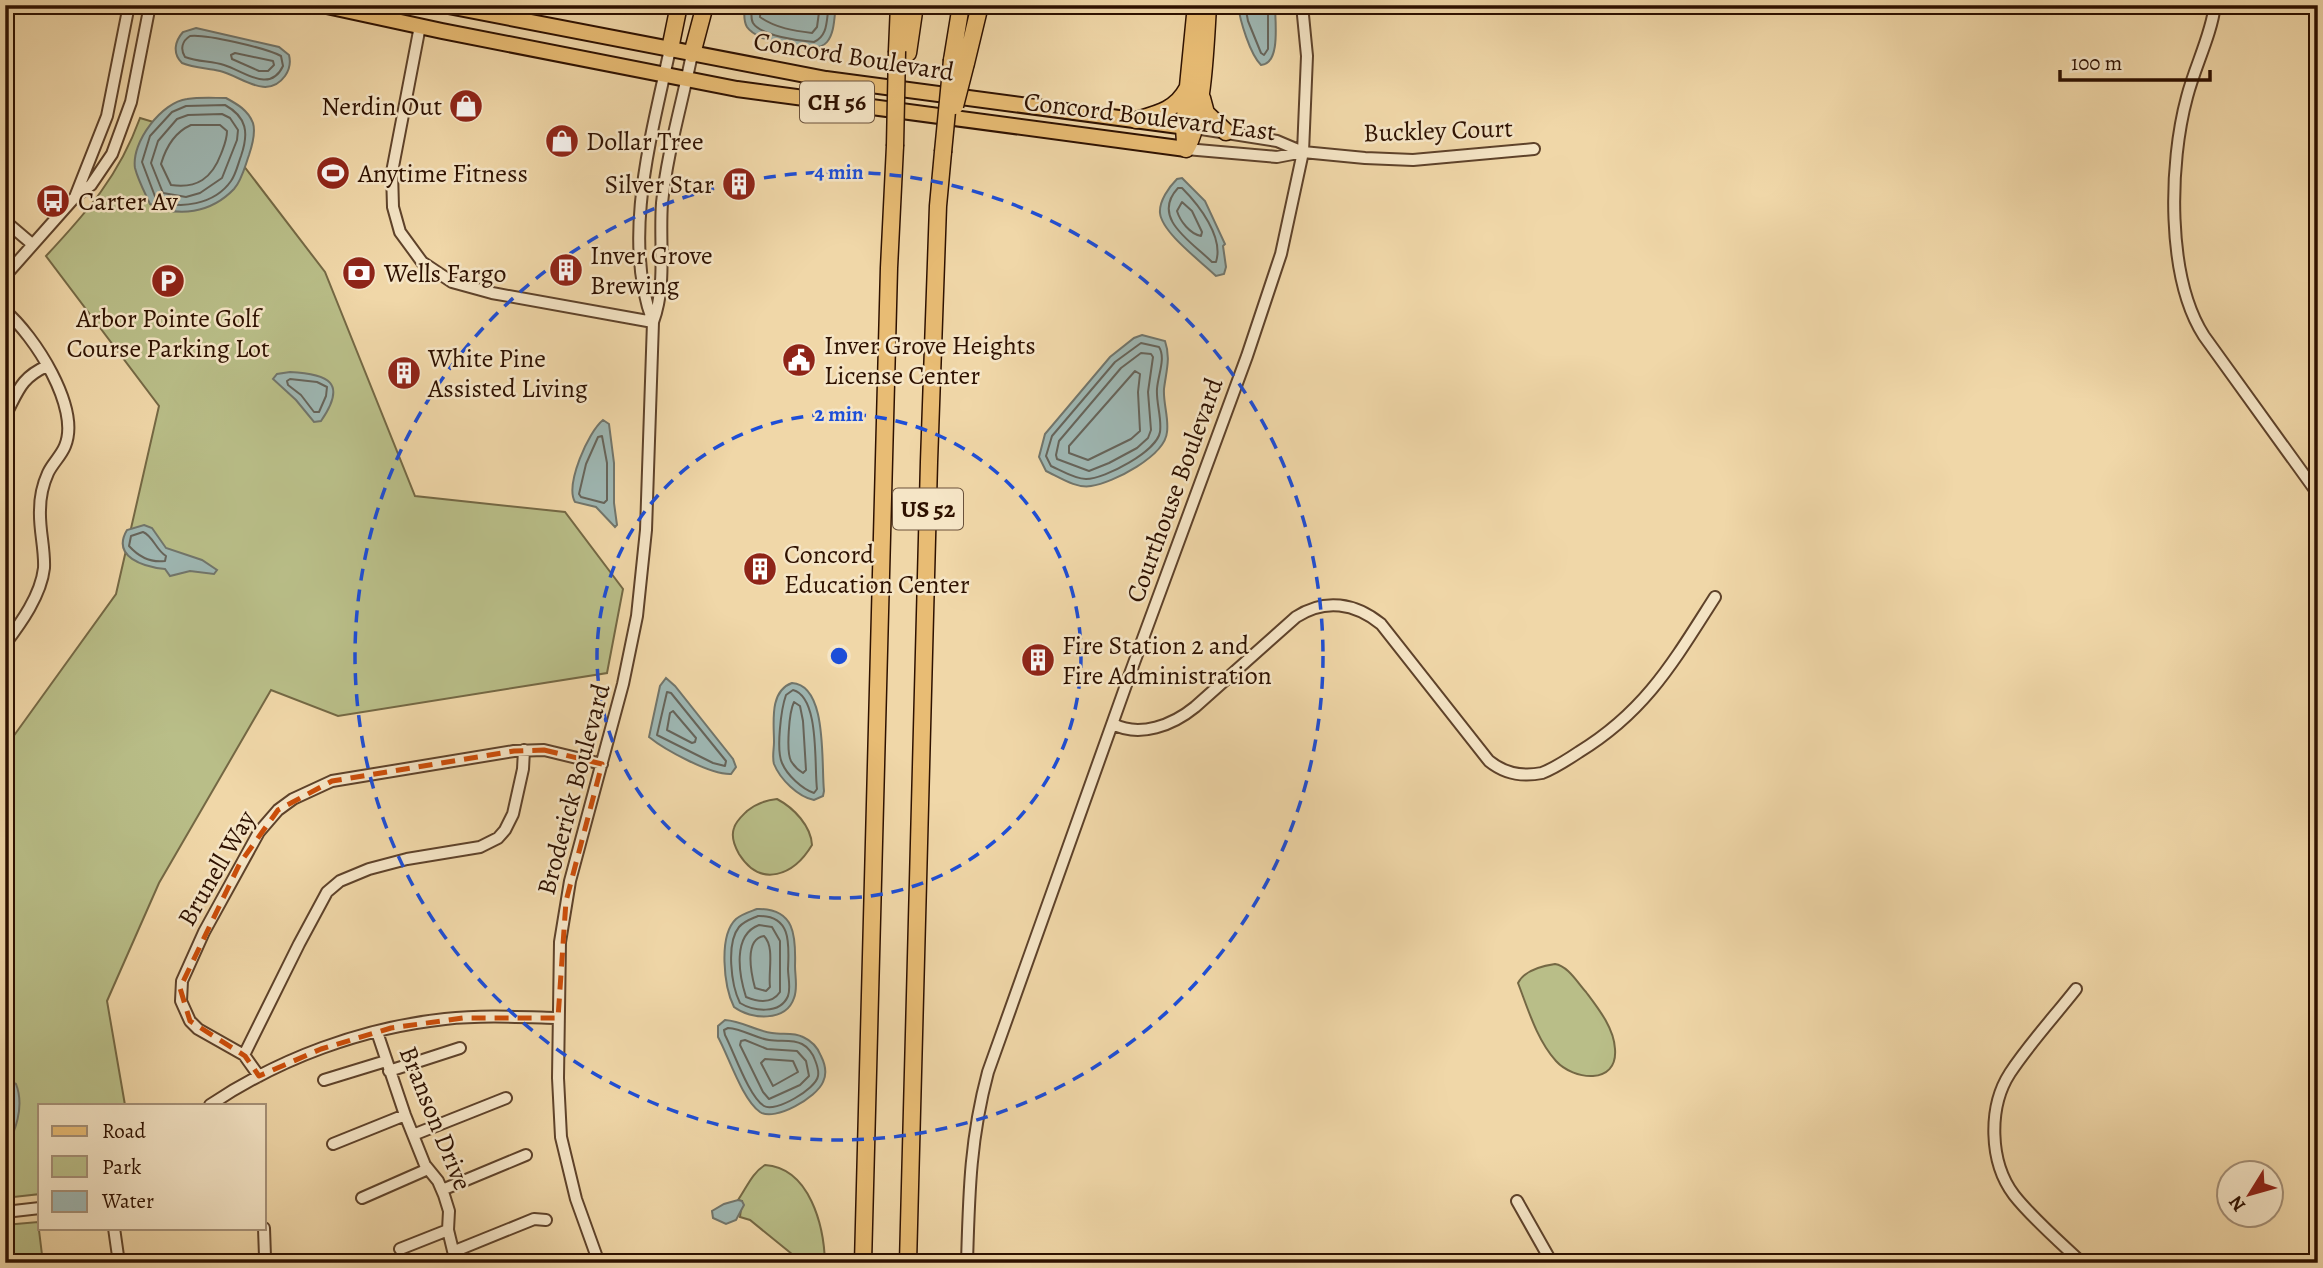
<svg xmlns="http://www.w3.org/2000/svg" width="2323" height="1268" font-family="Alegreya,serif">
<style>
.green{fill:#b9be88;stroke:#746844;stroke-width:2}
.water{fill:#9eb7b3;stroke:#71756b;stroke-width:2}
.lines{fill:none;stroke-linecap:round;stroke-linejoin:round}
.shore{stroke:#66645a;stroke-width:2}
.minor-casing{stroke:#5e422a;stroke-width:14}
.major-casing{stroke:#2e1100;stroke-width:18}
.highway-casing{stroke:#2e1100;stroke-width:19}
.minor{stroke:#f5e5c6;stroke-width:10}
.major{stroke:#e8bc74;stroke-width:14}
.highway{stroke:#e8bc74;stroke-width:16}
.highway-bridge-casing{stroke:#2e1100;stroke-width:19;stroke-linecap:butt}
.highway-bridge{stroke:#e8bc74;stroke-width:16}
.marked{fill:none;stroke:#cc4e0a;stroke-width:5;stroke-dasharray:14 9;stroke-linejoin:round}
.ring{fill:none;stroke:#1d4ed8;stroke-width:3.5;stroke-dasharray:12 9}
.labels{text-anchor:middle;stroke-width:5;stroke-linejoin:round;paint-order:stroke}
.shield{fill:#f5e5c6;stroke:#6a513b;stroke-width:2}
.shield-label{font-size:24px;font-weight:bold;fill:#2e1100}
.street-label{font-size:26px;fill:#2e1100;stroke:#f5e5c6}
.poi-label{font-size:26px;fill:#2e1100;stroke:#f5e5c6;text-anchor:start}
.centre{fill:#1d4ed8;stroke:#f5e5c6;stroke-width:3.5}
.ring-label{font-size:21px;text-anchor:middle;font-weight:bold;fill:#1d4ed8;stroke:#f5e5c6;stroke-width:5;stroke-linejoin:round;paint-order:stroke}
</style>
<rect width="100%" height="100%" fill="#f0d7a8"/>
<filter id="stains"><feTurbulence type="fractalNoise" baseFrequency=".00286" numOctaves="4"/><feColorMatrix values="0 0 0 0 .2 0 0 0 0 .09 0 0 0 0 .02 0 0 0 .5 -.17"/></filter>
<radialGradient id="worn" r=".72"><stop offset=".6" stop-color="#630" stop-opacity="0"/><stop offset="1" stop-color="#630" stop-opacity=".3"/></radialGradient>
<!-- green -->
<path class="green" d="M140 118 227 144 325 272 415 496 565 512 623 589 607 673 338 716 271 690 159 883 107 1001 125 1105H40V1194L5 1198V748L116 594 159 406 46 256C87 212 119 176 140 118Z
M777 799C794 808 811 826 812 845 794 875 761 889 739 854 735 847 731 836 734 828 736 821 742 816 747 811 757 803 766 800 777 799Z
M1555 964C1568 966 1577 982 1586 992 1598 1008 1614 1028 1615 1049 1618 1086 1573 1080 1556 1061 1537 1040 1528 1009 1518 983 1524 971 1541 966 1555 964Z
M765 1165C810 1168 824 1226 825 1263H803L750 1220 740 1217 742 1201 738 1200C747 1187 752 1173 765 1165Z
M38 1222 43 1263H5V1225Z"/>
<!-- water -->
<path class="water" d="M745 5H836C834 17 835 32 827 42 815 57 757 42 747 27 743 20 744 12 745 5Z
M1238 5H1275C1275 21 1281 64 1261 65 1250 54 1240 21 1238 5Z
M196 28 279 47 289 55C291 63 290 69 285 76 267 101 241 76 220 71 207 68 194 68 182 63 172 53 175 41 183 32Z
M226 98C237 104 248 110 253 123 256 133 252 146 249 155 245 166 242 180 234 189 211 213 178 218 150 204 145 193 138 180 135 168 131 142 162 102 187 99 200 97 213 98 226 98Z
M1182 178 1205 201 1225 244 1223 246 1226 267 1224 274 1216 276C1202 262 1162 233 1160 213 1159 201 1169 187 1177 179Z
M1142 335 1165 341C1171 358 1166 372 1164 389 1163 403 1169 418 1167 432 1165 456 1113 483 1091 486 1077 489 1059 477 1046 471L1039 457 1045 434 1110 357 1134 338Z
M290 372C328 374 348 382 321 421L314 422 296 400 273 379 277 374Z
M603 420 609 424 614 463V503L617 525 615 527 596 507 575 502C565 485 588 432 603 420Z
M144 525 152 528 166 548 202 560 217 570 214 574 190 571 170 576 165 569C144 567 111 557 127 530Z
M666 678 675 686 733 759 736 767 731 774C711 775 665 750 649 737L660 686Z
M792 683C828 685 821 764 824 791L823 796 814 800C798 797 780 779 774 764 772 757 774 749 774 742 774 723 769 691 792 683Z
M757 909C795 908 796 936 795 966 795 976 798 988 794 998 786 1022 751 1020 734 1007 724 987 718 936 736 919 742 914 749 912 757 909Z
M725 1020C742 1021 756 1031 772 1033 782 1035 793 1032 803 1037 812 1041 818 1048 821 1056 825 1064 827 1074 823 1082 817 1097 775 1122 760 1112 742 1099 729 1057 718 1037V1026Z
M5 1078 16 1084C25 1107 15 1131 5 1153Z
M738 1200 742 1201 744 1205 736 1220 726 1224 713 1218 712 1211 724 1204Z"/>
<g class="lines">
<!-- shore -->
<path class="shore" d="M752 5C752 11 750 18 753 23 761 36 800 41 814 42 829 35 826 19 829 5
M761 5 760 17C775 28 795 31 812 33L817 27 820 5
M1245 5 1248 21 1261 53 1264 55 1268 49V5
M190 36C206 34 266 48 281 56L283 66C270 94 244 71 224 65 211 61 198 62 185 57 180 49 182 41 190 36Z
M235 53 273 61 274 65 268 71H259L232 59 231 55Z
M225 105C247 117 249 133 241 156 238 164 236 174 231 181 215 204 179 211 156 199L142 162 150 136 172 112 186 106Z
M222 114 230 118 238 130 237 140 222 178 200 193 186 197 163 193 151 163 158 141 177 119 188 115Z
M191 125H220L227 131C227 140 224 146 221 154 212 178 197 189 171 185L161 164C166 147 175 132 191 125Z
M1178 188H1182C1199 205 1224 237 1216 262H1212C1192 242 1150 218 1178 188Z
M1182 202 1192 211 1202 232 1201 236C1190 234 1180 221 1177 211Z
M1141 343 1159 347C1166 358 1158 375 1157 389 1156 403 1162 418 1160 432 1157 451 1105 479 1086 479 1075 479 1062 471 1051 466L1046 456 1052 436 1115 362Z
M1141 353 1151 354 1153 357 1148 392 1151 430 1148 438 1137 448 1109 463 1089 471 1057 459 1056 455 1059 441 1121 368Z
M1135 371 1140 374 1138 392 1140 431 1131 439 1088 460 1069 453V446Z
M290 379 317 382 327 387 326 396 319 412H314L301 395 288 385 287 381Z
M602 436 607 463V500L604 503 581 497 579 494 586 464 598 437Z
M143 532C153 536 156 550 166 556L165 561C150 563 139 557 129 546L131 536Z
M793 690C820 697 814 766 817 789L814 793C802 789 787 775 782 763 776 750 781 709 786 695Z
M667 692 671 693 726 761 725 766 713 763 657 735Z
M794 702 800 706 803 721 806 770 803 773C798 770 794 766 791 761 786 751 789 712 794 702Z
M673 711 696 738 695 742 692 743 667 730 670 713Z
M758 916C792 915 789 945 788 969 788 977 791 988 788 996 780 1015 753 1011 740 1003 731 985 726 943 739 927 744 921 751 919 758 916Z
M759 925 772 927 780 941V992C772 1004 758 1002 746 997 739 975 732 935 759 925Z
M764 936C775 947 768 972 770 987L766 991 755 988C751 973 744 939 764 936Z
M728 1028C743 1029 755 1038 769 1040 780 1042 792 1039 802 1044 808 1047 813 1054 815 1060 817 1065 819 1071 818 1076 816 1089 775 1113 764 1106 749 1097 734 1052 725 1035L724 1030Z
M745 1040 767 1049 797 1051 806 1061 809 1076 800 1085 769 1099 763 1092 740 1045 741 1041Z
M765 1059 793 1061 798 1072 773 1086 761 1063Z"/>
<!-- minor casing -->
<g class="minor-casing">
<path id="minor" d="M2215 5C2211 36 2195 66 2187 97 2169 163 2166 277 2204 336L2318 494
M420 26 392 172 393 207 400 232 422 262 452 282 492 293 653 322
M1195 128 1277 141 1303 152 1365 158 1413 160 1534 149
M1186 149 1277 157 1303 152
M75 197 107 116 129 5
M5 221 32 244
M5 276 75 197 91 185 112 154 131 102 150 5
M5 311C34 335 81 408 65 446 61 456 52 464 48 473 43 484 40 498 40 510 39 529 45 549 44 568 41 595 21 623 5 644
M653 322C621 239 652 134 670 49
M5 416C18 392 20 378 47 366
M1113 724C1140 738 1173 725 1195 707L1296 617C1325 598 1355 603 1381 624L1489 761C1505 774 1522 777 1542 773 1555 768 1567 760 1579 752 1646 711 1674 661 1715 597
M2076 989C2054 1017 2029 1044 2010 1073 1988 1107 1989 1162 2014 1195 2031 1217 2061 1243 2082 1263
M377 1032 405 1115 425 1165 438 1181 444 1195 449 1211 448 1230 456 1263
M244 1055 299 944 327 892 340 881 369 869 407 859 480 847 498 838 505 830 513 814 523 769 524 750
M389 1071 460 1048
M259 1076 244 1055 198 1029 190 1021 181 1001 182 981 204 932 259 832 278 810 293 799 332 781 514 751 544 750 602 764
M324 1080 386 1061
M210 1105C280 1058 362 1028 445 1019 483 1015 520 1017 558 1018
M413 1135 506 1098
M333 1144 405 1115
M442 1190 526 1155
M362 1198 428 1169
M1517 1201 1552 1263
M5 1212 40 1208
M114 1228 119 1263
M400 1249 448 1230
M455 1251 534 1219 546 1220
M260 1263 265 1257 264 1228
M599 1263 576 1199 561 1137 558 1078 560 942 570 881 623 684 637 616 646 530 653 322C667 284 659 243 662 203 667 153 682 104 692 54
M967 1263C969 1193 970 1139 988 1072L1131 671 1247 356 1281 254 1303 152 1307 56 1302 5"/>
</g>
<!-- major casing -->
<g class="major-casing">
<path id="major" d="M322 5 442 31 737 89 1186 149
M443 5 826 79 1194 128"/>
</g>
<!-- highway casing -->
<g class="highway-casing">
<path id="highway" d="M670 49 679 5
M897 51 899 5
M908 53 915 5
M692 54 705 5
M952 60 961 5
M966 63 980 5
M1202 98 1206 113 1226 132
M1136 120C1157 114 1176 110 1187 89
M1185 143 1184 127 1196 5
M1186 149C1203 122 1206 40 1208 5
M863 1263 889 268 895 146
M908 1263 929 462 938 206 943 152"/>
</g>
<!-- minor -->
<use href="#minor" class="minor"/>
<!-- major -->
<use href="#major" class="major"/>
<!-- highway -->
<use href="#highway" class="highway"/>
<!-- highway-bridge casing -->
<g class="highway-bridge-casing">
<path id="highway-bridge" d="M955 106 966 63
M895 146 897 51
M943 152 952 60"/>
</g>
<!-- highway-bridge -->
<use href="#highway-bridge" class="highway-bridge"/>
</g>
<!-- marked area -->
<path class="marked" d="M544 750 602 764 566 901 558 1018H463L391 1028 321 1049 259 1076 245 1056 190 1021 180 988 240 863 278 810 332 781 514 751Z"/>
<!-- distance rings -->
<g class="ring">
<circle cx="839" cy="656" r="242"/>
<circle cx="839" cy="656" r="484"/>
</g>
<!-- icons -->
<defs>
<g id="shop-disc" transform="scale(1.75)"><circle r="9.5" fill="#8f2418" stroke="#f5e5c6"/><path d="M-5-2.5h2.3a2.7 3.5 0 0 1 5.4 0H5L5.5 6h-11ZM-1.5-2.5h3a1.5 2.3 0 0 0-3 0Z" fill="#fff"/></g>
<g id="stadium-disc" transform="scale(1.75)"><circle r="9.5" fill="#8f2418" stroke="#f5e5c6"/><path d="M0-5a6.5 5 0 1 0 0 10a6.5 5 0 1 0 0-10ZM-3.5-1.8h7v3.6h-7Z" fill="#fff"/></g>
<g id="building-disc" transform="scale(1.75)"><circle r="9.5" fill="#8f2418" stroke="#f5e5c6"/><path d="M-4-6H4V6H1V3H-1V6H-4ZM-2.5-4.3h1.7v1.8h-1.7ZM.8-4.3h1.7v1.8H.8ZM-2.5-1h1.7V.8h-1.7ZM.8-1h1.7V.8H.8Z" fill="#fff"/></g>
<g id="bus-disc" transform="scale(1.75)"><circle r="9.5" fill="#8f2418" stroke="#f5e5c6"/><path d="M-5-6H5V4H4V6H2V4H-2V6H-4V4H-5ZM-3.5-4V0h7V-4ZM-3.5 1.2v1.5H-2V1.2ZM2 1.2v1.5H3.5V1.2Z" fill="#fff"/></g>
<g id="bank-disc" transform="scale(1.75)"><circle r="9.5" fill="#8f2418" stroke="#f5e5c6"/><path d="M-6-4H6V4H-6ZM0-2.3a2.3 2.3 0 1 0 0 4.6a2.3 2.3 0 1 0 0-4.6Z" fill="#fff"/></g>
<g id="parking-disc" transform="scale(1.75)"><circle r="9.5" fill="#8f2418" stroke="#f5e5c6"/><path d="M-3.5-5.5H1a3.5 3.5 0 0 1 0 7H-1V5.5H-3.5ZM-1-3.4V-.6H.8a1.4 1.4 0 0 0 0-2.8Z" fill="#fff"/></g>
<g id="civic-disc" transform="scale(1.75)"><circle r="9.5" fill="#8f2418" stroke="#f5e5c6"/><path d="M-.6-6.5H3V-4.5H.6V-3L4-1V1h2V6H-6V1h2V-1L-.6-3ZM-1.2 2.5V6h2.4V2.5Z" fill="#fff"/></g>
</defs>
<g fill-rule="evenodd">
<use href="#shop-disc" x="466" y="106"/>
<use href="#shop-disc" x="562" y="141"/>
<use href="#stadium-disc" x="333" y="173"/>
<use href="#building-disc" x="739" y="184"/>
<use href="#bus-disc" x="53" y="201"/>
<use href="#building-disc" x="566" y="270"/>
<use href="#bank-disc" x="359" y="273"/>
<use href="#parking-disc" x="168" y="281"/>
<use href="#civic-disc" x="799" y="360"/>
<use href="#building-disc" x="404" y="373"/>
<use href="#building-disc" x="760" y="569"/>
<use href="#building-disc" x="1038" y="660"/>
</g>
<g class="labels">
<!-- shield labels -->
<g class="shield">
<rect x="800" y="81.5" width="74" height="41" rx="5"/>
<rect x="893" y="488.5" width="70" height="41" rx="5"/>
</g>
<g class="shield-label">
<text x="837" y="110">CH 56</text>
<text x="928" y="517">US 52</text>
</g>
<!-- street labels -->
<g class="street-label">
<text transform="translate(854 56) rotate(9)" y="9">Concord Boulevard</text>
<text transform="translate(1150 116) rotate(7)" y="9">Concord Boulevard East</text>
<text transform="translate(1438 130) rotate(-2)" y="9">Buckley Court</text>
<text transform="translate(1174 490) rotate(-70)" y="9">Courthouse Boulevard</text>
<text transform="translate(573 789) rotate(-75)" y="9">Broderick Boulevard</text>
<text transform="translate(216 868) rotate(-60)" y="9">Brunell Way</text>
<text transform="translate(436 1118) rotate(68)" y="9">Branson Drive</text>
</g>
<!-- poi labels -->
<g class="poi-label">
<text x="442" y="115" text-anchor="end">Nerdin Out</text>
<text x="586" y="150">Dollar Tree</text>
<text x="358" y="182">Anytime Fitness</text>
<text x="714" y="193" text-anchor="end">Silver Star</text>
<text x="78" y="210">Carter Av</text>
<text x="590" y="264">Inver Grove<tspan x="590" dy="30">Brewing</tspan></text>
<text x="384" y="282">Wells Fargo</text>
<text x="168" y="327" text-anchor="middle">Arbor Pointe Golf<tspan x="168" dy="30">Course Parking Lot</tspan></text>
<text x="824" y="354">Inver Grove Heights<tspan x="824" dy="30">License Center</tspan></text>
<text x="428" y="367">White Pine<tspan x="428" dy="30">Assisted Living</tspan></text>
<text x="784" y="563">Concord<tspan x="784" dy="30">Education Center</tspan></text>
<text x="1062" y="654">Fire Station 2 and<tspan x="1062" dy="30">Fire Administration</tspan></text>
</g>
</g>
<circle cx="839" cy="656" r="10" class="centre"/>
<g class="ring-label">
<text x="839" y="179">4 min</text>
<text x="839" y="421">2 min</text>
</g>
<!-- margin -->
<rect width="2323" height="1268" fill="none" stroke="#f0d7a8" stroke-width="28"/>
<rect x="7" y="7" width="2309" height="1254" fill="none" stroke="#2e1100" stroke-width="3.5"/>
<rect x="14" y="14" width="2295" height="1240" fill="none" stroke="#2e1100" stroke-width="2"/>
<!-- legend -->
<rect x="38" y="1104" width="228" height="126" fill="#f5e5c6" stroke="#a59077" stroke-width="2"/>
<rect x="52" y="1126" width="35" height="10" fill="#e8bc74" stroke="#a59077" stroke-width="2"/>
<text x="102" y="1138" font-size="21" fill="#2e1100">Road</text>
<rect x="52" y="1156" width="35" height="21" fill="#b9be88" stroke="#a59077" stroke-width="2"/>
<text x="102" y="1174" font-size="21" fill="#2e1100">Park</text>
<rect x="52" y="1191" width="35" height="21" fill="#9eb7b3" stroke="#a59077" stroke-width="2"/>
<text x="102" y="1208" font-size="21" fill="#2e1100">Water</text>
<!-- north arrow -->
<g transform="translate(2250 1194) rotate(233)"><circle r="33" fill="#f5e5c6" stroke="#a59077" stroke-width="2"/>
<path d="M0-5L12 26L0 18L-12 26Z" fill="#8f2418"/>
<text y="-10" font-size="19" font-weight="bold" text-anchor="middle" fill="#2e1100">N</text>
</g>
<!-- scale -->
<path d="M2060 70v10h150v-10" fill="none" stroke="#2e1100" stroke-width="3.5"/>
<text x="2071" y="70" font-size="21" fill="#2e1100" stroke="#f5e5c6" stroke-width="5" paint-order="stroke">100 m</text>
<rect width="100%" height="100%" filter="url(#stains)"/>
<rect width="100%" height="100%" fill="url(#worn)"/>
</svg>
